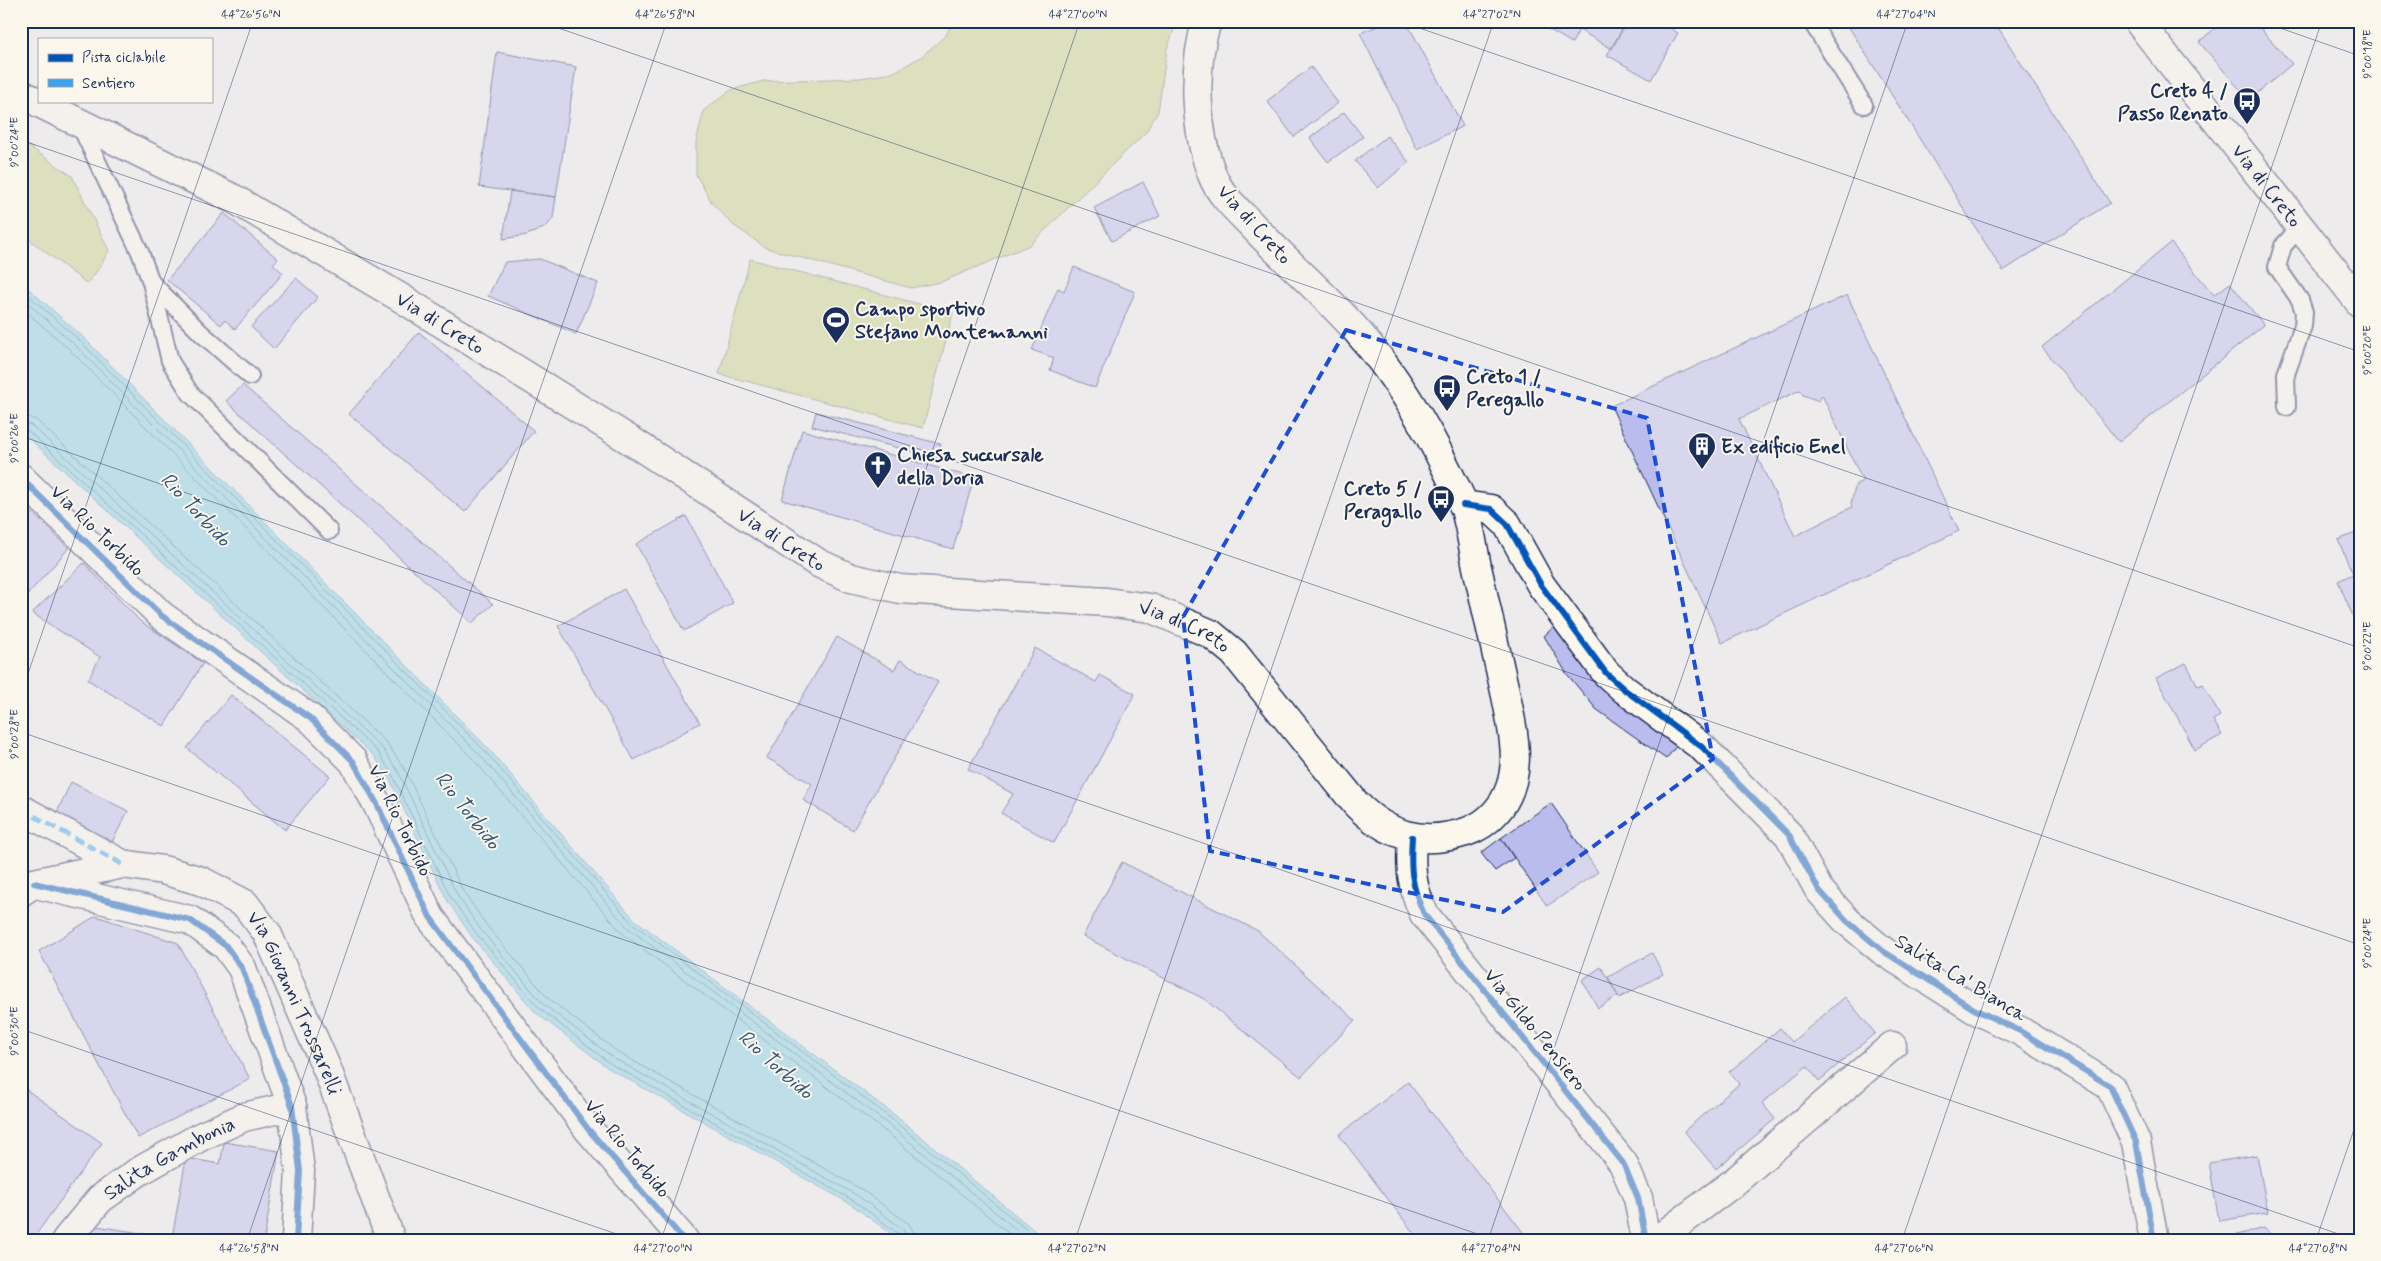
<svg xmlns="http://www.w3.org/2000/svg" width="2381" height="1261" font-family="Mynerve,sans-serif">
<style>
.green{fill:#c5d285;stroke:#708072}
.water{fill:#83d1e1;stroke:#5990ad}
.lines{fill:none;stroke-linecap:round;stroke-linejoin:round}
.shore{stroke:#457092;stroke-width:1}
.building{fill:#bbbcee;stroke:#1b2f5e;fill-rule:evenodd}
.lane-casing{stroke:#1b2f5e;stroke-width:20}
.street-casing{stroke:#1b2f5e;stroke-width:31}
.secondary-casing{stroke:#1b2f5e;stroke-width:31}
.lane{stroke:#fbf7ec;stroke-width:16}
.street{stroke:#fbf7ec;stroke-width:28}
.secondary{stroke:#fbf7ec;stroke-width:28}
.quiet{stroke:#3da3ed;stroke-width:5;stroke-dasharray:10 5;stroke-linecap:butt}
.cycleway-casing{stroke:#fbf7ec;stroke-width:9}
.cycleway{stroke:#0057b8;stroke-width:6}
.marked{fill:none;stroke:#1d4ed8;stroke-width:4;stroke-dasharray:10 6;stroke-linejoin:round}
.ticks{fill:none;stroke:#1b2f5e;stroke-width:1;stroke-opacity:0.45}
.labels{text-anchor:middle;stroke-width:4;stroke-linejoin:round;paint-order:stroke}
.poi-label{font-size:20px;font-weight:bold;fill:#1b2f5e;stroke:#fbf7ec;text-anchor:start}
.street-label{font-size:20px;fill:#1b2f5e;stroke:#fbf7ec}
.water-label{font-size:21px;font-style:italic;fill:#35587f;stroke:#fbf7ec}
.neatline{fill:none;stroke:#1b2f5e;stroke-width:2}
.ticks-label{font-size:12px;text-anchor:middle;fill:#1b2f5e}
</style>
<rect width="100%" height="100%" fill="#eeebec"/>
<filter id="ink" filterUnits="userSpaceOnUse"><feTurbulence type="fractalNoise" baseFrequency=".02" numOctaves="2"/><feDisplacementMap in="SourceGraphic" scale="10" xChannelSelector="R" yChannelSelector="G"/><feConvolveMatrix kernelMatrix="1 2 1 2 8 2 1 2 1" color-interpolation-filters="sRGB"/></filter>
<g filter="url(#ink)">
<!-- green -->
<path class="green" d="M953 21H1177L1167 49 1158 112 1146 132 1030 245 941 282 911 288 766 248 733 225 712 203 696 175V142L704 110 731 90 763 81 860 78 892 73 921 57 946 35Z
M21 141 72 176 109 250 100 267 87 284 21 233Z
M750 259 953 313 923 428 719 374Z"/>
<!-- water -->
<path class="water" d="M21 282 82 336 487 747 634 919 896 1116 1046 1240H899L852 1205 608 1068 535 1012 472 937 447 900 388 776 374 756 21 431Z"/>
<g class="lines">
<!-- shore -->
<path class="shore" d="M21 289 78 339 484 750 631 922 893 1120 1039 1240
M21 297 74 344 479 754 627 927 889 1125 1029 1240
M21 307 69 349 473 759 622 933 885 1131 1017 1240
M21 414 36 420 387 743 404 768 463 891 487 926 548 998 619 1053 861 1189 909 1224 913 1231 915 1240
M21 422 31 425 382 748 398 771 457 895 481 930 543 1004 615 1059 858 1196 903 1229 907 1240
M21 428 27 430 378 752 392 774 451 898 477 934 539 1008 611 1064 854 1201 899 1234 901 1240"/>
</g>
<!-- building -->
<path class="building" d="M1390 21H1406L1463 126 1417 149 1360 33Z
M1534 21H1627L1612 49 1579 30 1572 43Z
M1627 21H1658L1678 33 1651 80 1607 55Z
M1831 21H1994L2110 203 2003 271 1845 21 1835 27Z
M2223 21H2254L2292 64 2249 100 2199 42Z
M497 52 576 67 556 197 479 187Z
M1311 67 1338 103 1294 137 1267 101Z
M1344 112 1363 137 1328 162 1310 138Z
M1387 136 1409 162 1378 188 1355 161Z
M1143 182 1160 216 1112 241 1094 208Z
M510 191 556 197 553 218 546 227 527 235 503 239Z
M224 213 278 259 273 264 283 273 235 329 225 320 221 325 167 280Z
M2171 243 2214 295 2230 283 2264 325 2119 442 2042 347Z
M540 259 598 283 576 334 488 296 505 262Z
M1074 267 1135 292 1095 388 1050 370 1054 358 1032 350 1058 288 1064 291Z
M296 278 318 297 274 349 251 327Z
M1847 295 1959 531 1722 643 1611 406ZM1800 390 1803 395 1819 401 1822 395 1863 481 1856 484 1851 503 1852 507 1795 536 1739 419Z
M419 332 534 431 465 512 349 414Z
M243 385 493 604 472 623 226 401Z
M816 412 941 444 938 458 812 426Z
M802 430 974 478 953 549 782 500Z
M21 502 69 548 21 602Z
M686 516 733 603 684 631 636 544Z
M2360 531V633L2338 581 2353 574 2338 540Z
M84 563 140 621 203 663 164 726 88 680 100 657 32 613Z
M624 589 700 723 634 760 558 626Z
M1558 623 1682 739 1666 759 1596 709 1567 674 1544 636Z
M837 637 894 670 900 660 938 682 853 830 803 800 812 784 767 758Z
M1035 648 1096 682 1100 675 1135 694 1054 843 1001 813 1013 794 968 769Z
M2186 663 2198 686 2203 684 2220 716 2213 720 2222 735 2195 750 2156 678Z
M231 695 330 776 285 830 187 748Z
M71 782 128 811 109 848 57 812Z
M1551 803 1598 872 1547 906 1501 838Z
M1501 838 1514 858 1495 871 1481 853Z
M1122 862 1258 931 1355 1020 1301 1077 1204 999 1083 936Z
M96 916 178 943 250 1079 138 1138 39 951Z
M1652 953 1663 974 1619 998 1608 977Z
M1601 967 1618 996 1598 1008 1582 980Z
M1845 997 1875 1033 1819 1081 1807 1066 1762 1103 1775 1119 1716 1169 1684 1131 1739 1084 1729 1072 1780 1028 1792 1042Z
M1408 1082 1529 1240H1419L1339 1135Z
M21 1086 102 1143 32 1240H21Z
M224 1142 279 1151 264 1240H88L90 1225 172 1238 186 1158 220 1164Z
M2257 1155 2268 1213 2219 1221 2209 1163Z
M2264 1228 2277 1240H2233V1236Z"/>
<g class="lines">
<!-- lane casing -->
<g class="lane-casing">
<path id="lane" d="M1811 21 1864 105
M80 125 140 252 151 282 170 361 190 393 329 531
M151 282 200 332 250 376
M2287 407 2286 374 2303 326 2304 312 2300 300 2277 267 2283 246 2300 227"/>
</g>
<!-- street casing -->
<g class="street-casing">
<g id="street">
<path d="M21 478 162 616 310 718 353 761 377 804 430 917 588 1129 684 1240"/>
<path d="M1463 505 1491 509 1507 524 1541 585 1606 673 1625 690 1702 747 1789 835 1819 890 1847 921 1883 951 1974 1009 2020 1031 2110 1086 2136 1142 2154 1240"/>
<path d="M21 809 122 864"/>
<path d="M1412 837C1410 869 1411 885 1424 914L1623 1163 1638 1198 1646 1240"/>
<path d="M36 884 190 920 226 946 242 968 292 1106 300 1171 296 1240"/>
<path id="s1" d="M21 892 34 883 122 864 163 870 201 881 245 904 267 933 327 1069 391 1240"/>
<path id="s2" d="M66 1240 100 1199 138 1172 200 1137 244 1117 292 1106"/>
<path d="M1657 1240 1733 1183 1892 1046"/>
</g>
</g>
<!-- secondary casing -->
<g class="secondary-casing">
<g id="secondary">
<path id="s3" d="M2138 21 2360 303"/>
<path id="s4" d="M21 94 234 199 401 298 633 442 818 563 851 578 900 589 1107 602 1150 608 1211 634 1234 653 1356 804C1388 836 1422 846 1466 832 1478 828 1488 821 1496 812 1525 779 1514 735 1506 696 1496 653 1487 610 1477 567 1473 547 1470 525 1464 506 1460 494 1453 483 1448 472 1424 422 1394 373 1357 331 1323 292 1284 260 1249 222 1236 209 1220 194 1213 177 1195 132 1192 67 1207 21"/>
</g>
</g>
<!-- lane -->
<use href="#lane" class="lane"/>
<!-- street -->
<use href="#street" class="street"/>
<!-- secondary -->
<use href="#secondary" class="secondary"/>
<!-- quiet -->
<path class="quiet" d="M21 809 122 864"/>
<!-- cycleway casing -->
<g class="cycleway-casing">
<path id="cycleway" d="M21 478 162 616 310 718 353 761 377 804 430 917 588 1129 684 1240
M1463 505 1491 509 1507 524 1541 585 1606 673 1625 690 1702 747 1789 835 1819 890 1847 921 1883 951 1974 1009 2020 1031 2110 1086 2136 1142 2154 1240
M1412 837C1410 869 1411 885 1424 914L1623 1163 1638 1198 1646 1240
M34 883 190 920 226 946 242 968 292 1106 300 1171 296 1240"/>
</g>
<!-- cycleway -->
<use href="#cycleway" class="cycleway"/>
</g>
</g>
<!-- marked area -->
<path d="M0 0H2381V1261H0ZM1346 330 1647 418 1713 759 1503 912 1210 851 1183 617Z" fill="#eeebec" fill-opacity=".55" fill-rule="evenodd"/>
<path class="marked" d="M1346 330 1647 418 1713 759 1503 912 1210 851 1183 617Z"/>
<!-- ticks -->
<path class="ticks" d="M538 21 2360 648M1399 21 2360 352M2260 21 2360 56M21 140 2360 945M21 436 2356 1240M21 694 253 21M21 732 1495 1240M21 1029 634 1240M247 1240 667 21M661 1240 1080 21M1075 1240 1494 21M1488 1240 1908 21M1902 1240 2322 21M2316 1240 2360 1112"/>
<!-- icons -->
<defs>
<g id="bus-pin" transform="scale(1.4375)"><path d="M0 17L-7.5 6A9.5 9.5 0 1 1 7.5 6Z" fill="#1b2f5e" stroke="#fbf7ec"/><path d="M-5-6H5V4H4V6H2V4H-2V6H-4V4H-5ZM-3.5-4V0h7V-4ZM-3.5 1.2v1.5H-2V1.2ZM2 1.2v1.5H3.5V1.2Z" fill="#fff"/></g>
<g id="stadium-pin" transform="scale(1.4375)"><path d="M0 17L-7.5 6A9.5 9.5 0 1 1 7.5 6Z" fill="#1b2f5e" stroke="#fbf7ec"/><path d="M0-5a6.5 5 0 1 0 0 10a6.5 5 0 1 0 0-10ZM-3.5-1.8h7v3.6h-7Z" fill="#fff"/></g>
<g id="building-pin" transform="scale(1.4375)"><path d="M0 17L-7.5 6A9.5 9.5 0 1 1 7.5 6Z" fill="#1b2f5e" stroke="#fbf7ec"/><path d="M-4-6H4V6H1V3H-1V6H-4ZM-2.5-4.3h1.7v1.8h-1.7ZM.8-4.3h1.7v1.8H.8ZM-2.5-1h1.7V.8h-1.7ZM.8-1h1.7V.8H.8Z" fill="#fff"/></g>
<g id="church-pin" transform="scale(1.4375)"><path d="M0 17L-7.5 6A9.5 9.5 0 1 1 7.5 6Z" fill="#1b2f5e" stroke="#fbf7ec"/><path d="M-1.2-6h2.4v3.5h3.3v2.4h-3.3V6h-2.4V-.1h-3.3v-2.4h3.3Z" fill="#fff"/></g>
</defs>
<g fill-rule="evenodd">
<use href="#bus-pin" x="2247" y="101"/>
<use href="#stadium-pin" x="836" y="320"/>
<use href="#bus-pin" x="1447" y="388"/>
<use href="#building-pin" x="1702" y="446"/>
<use href="#church-pin" x="878" y="465"/>
<use href="#bus-pin" x="1441" y="499"/>
</g>
<g class="labels">
<!-- poi labels -->
<g class="poi-label">
<text x="2228" y="97" text-anchor="end">Creto 4 /<tspan x="2228" dy="23">Passo Renato</tspan></text>
<text x="855" y="315">Campo sportivo<tspan x="855" dy="23">Stefano Montemanni</tspan></text>
<text x="1466" y="383">Creto 1 /<tspan x="1466" dy="23">Peregallo</tspan></text>
<text x="1721" y="453">Ex edificio Enel</text>
<text x="897" y="461">Chiesa succursale<tspan x="897" dy="23">della Doria</tspan></text>
<text x="1422" y="495" text-anchor="end">Creto 5 /<tspan x="1422" dy="23">Peragallo</tspan></text>
</g>
<!-- street labels -->
<g class="street-label">
<text dy="7" stroke="none"><textPath href="#s3" startOffset="209">Via di Creto</textPath></text>
<text transform="translate(1255 224) rotate(48)" y="7">Via di Creto</text>
<text dy="7" stroke="none"><textPath href="#s4" startOffset="478">Via di Creto</textPath></text>
<text transform="translate(98 530) rotate(44)" y="7">Via Rio Torbido</text>
<text dy="7" stroke="none"><textPath href="#s4" startOffset="882">Via di Creto</textPath></text>
<text dy="7" stroke="none"><textPath href="#s4" startOffset="1302">Via di Creto</textPath></text>
<text transform="translate(401 820) rotate(64)" y="7">Via Rio Torbido</text>
<text transform="translate(1961 977) rotate(31)" y="7">Salita Ca' Bianca</text>
<text dy="7" stroke="none"><textPath href="#s1" startOffset="348">Via Giovanni Trossarelli</textPath></text>
<text transform="translate(1536 1029) rotate(51)" y="7">Via Gildo Pensiero</text>
<text transform="translate(628 1148) rotate(50)" y="7">Via Rio Torbido</text>
<text dy="7" stroke="none"><textPath href="#s2" startOffset="134">Salita Gambonia</textPath></text>
</g>
<!-- water labels -->
<g class="water-label">
<text transform="translate(196 509) rotate(47)" y="7">Rio Torbido</text>
<text transform="translate(468 810) rotate(52)" y="7">Rio Torbido</text>
<text transform="translate(776 1064) rotate(42)" y="7">Rio Torbido</text>
</g>
</g>
<!-- margin -->
<rect width="2381" height="1261" fill="none" stroke="#fbf7ec" stroke-width="55"/>
<!-- legend -->
<rect x="38" y="38" width="175" height="65" fill="#fbf7ec" stroke="#a1a7b3"/>
<rect x="48" y="54" width="25" height="8" fill="#0057b8" stroke="#a1a7b3"/>
<text x="82" y="62" font-size="15" fill="#1b2f5e">Pista ciclabile</text>
<rect x="48" y="79" width="25" height="8" fill="#3da3ed" stroke="#a1a7b3"/>
<text x="82" y="88" font-size="15" fill="#1b2f5e">Sentiero</text>
<rect x="28" y="28" width="2326" height="1206" class="neatline"/>
<g class="ticks-label">
<text x="251" y="18">44°26'56"N</text>
<text x="665" y="18">44°26'58"N</text>
<text x="1078" y="18">44°27'00"N</text>
<text x="1492" y="18">44°27'02"N</text>
<text x="1906" y="18">44°27'04"N</text>
<text transform="translate(2367 54) rotate(-90)" y="4">9°00'18"E</text>
<text transform="translate(14 142) rotate(-90)" y="4">9°00'24"E</text>
<text transform="translate(2367 350) rotate(-90)" y="4">9°00'20"E</text>
<text transform="translate(14 438) rotate(-90)" y="4">9°00'26"E</text>
<text transform="translate(2367 646) rotate(-90)" y="4">9°00'22"E</text>
<text transform="translate(14 734) rotate(-90)" y="4">9°00'28"E</text>
<text transform="translate(2367 943) rotate(-90)" y="4">9°00'24"E</text>
<text transform="translate(14 1031) rotate(-90)" y="4">9°00'30"E</text>
<text x="249" y="1252">44°26'58"N</text>
<text x="663" y="1252">44°27'00"N</text>
<text x="1077" y="1252">44°27'02"N</text>
<text x="1491" y="1252">44°27'04"N</text>
<text x="1904" y="1252">44°27'06"N</text>
<text x="2318" y="1252">44°27'08"N</text>
</g>
</svg>
